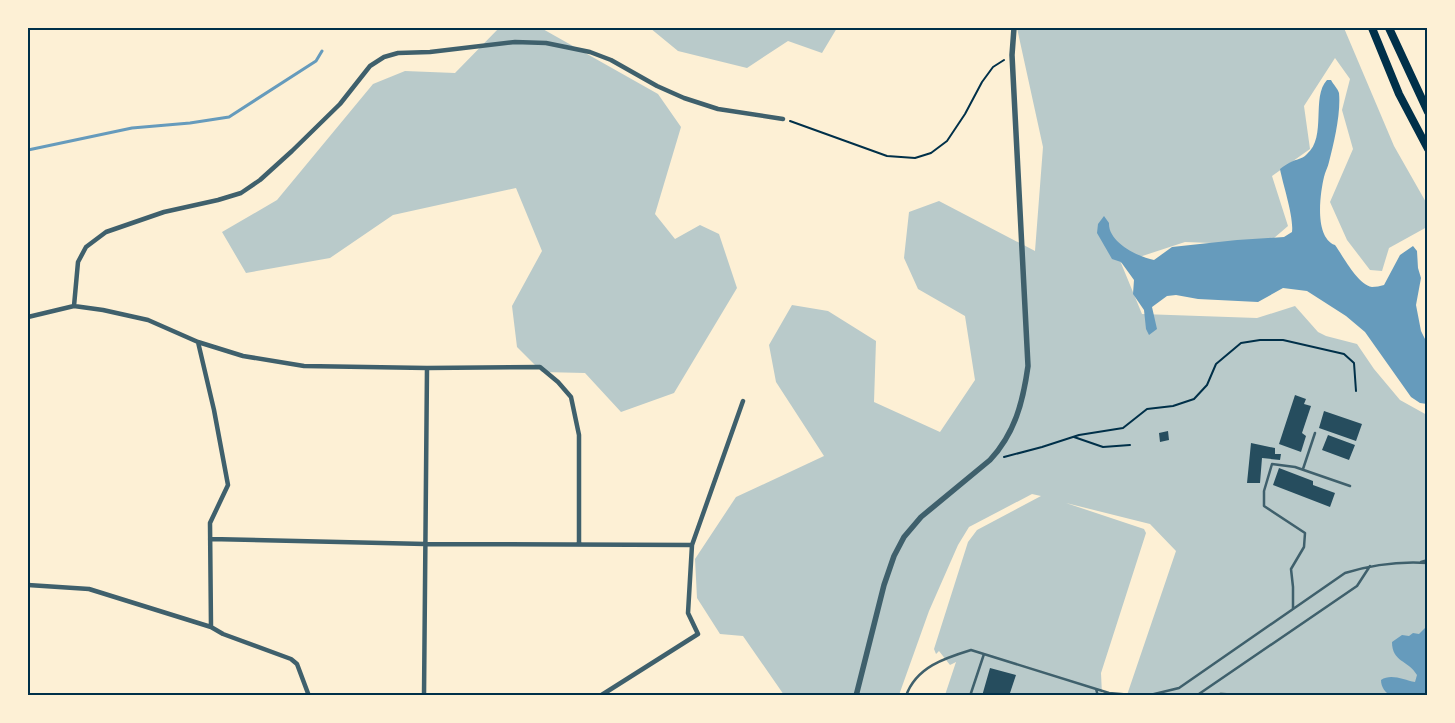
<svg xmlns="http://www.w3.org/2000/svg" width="1455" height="723" font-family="Arial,sans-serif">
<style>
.green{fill:#b9caca}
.water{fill:#669bbc}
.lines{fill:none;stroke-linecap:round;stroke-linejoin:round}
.stream{stroke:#669bbc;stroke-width:3}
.building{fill:#264d5e}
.path{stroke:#003049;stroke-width:2}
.service{stroke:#3f606c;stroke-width:2.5}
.minor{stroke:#3f606c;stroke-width:4.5}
.tertiary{stroke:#3f606c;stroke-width:5.5}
.trunk{stroke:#003049;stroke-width:8}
.rail{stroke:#657d81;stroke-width:3}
.neatline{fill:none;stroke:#003049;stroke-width:2}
</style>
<rect width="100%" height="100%" fill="#fdf0d5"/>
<!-- green -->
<path class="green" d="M499 28H541L658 94 681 127 655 214 675 239 700 225 719 234 737 288 674 393 621 412 585 373 542 372 517 347 512 306 542 251 516 188 393 215 330 258 246 273 222 232 277 200 373 84 405 71 455 73Z
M650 28H837L822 53 788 41 747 68 678 51Z
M1017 28H1344L1394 146 1427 204V227L1389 248 1382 271 1370 270 1347 240 1330 202 1353 149 1342 110 1350 79 1335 58 1304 106 1310 149 1272 176 1288 226 1266 245 1185 242 1121 263 1142 314 1257 318 1295 306 1318 332 1326 336 1357 344 1374 369 1400 400 1427 415V695H1127L1176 551 1150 524 1066 503 1144 529 1146 533 1101 673 1102 695H945L956 662 950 665 939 651 936 654 934 649 968 542 977 530 1041 496 1032 494 969 527 958 545 929 611 899 695H784L743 636 720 634 697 598 695 559 736 497 824 456 776 382 769 345 792 305 828 311 876 341 874 402 940 432 975 380 965 316 918 289 904 258 909 212 939 201 1035 251 1043 147Z"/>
<!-- water -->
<path class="water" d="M1327 80H1331C1333 84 1338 89 1339 93 1341 113 1334 143 1329 162 1328 167 1325 172 1324 177 1320 194 1314 237 1335 245 1343 256 1357 284 1372 287 1376 287 1380 286 1384 285L1400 255 1413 246 1417 251 1418 268 1421 278 1416 305 1421 331 1427 343V404L1420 403 1411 397 1365 332 1346 316 1307 291 1283 288 1258 302 1198 299 1176 295 1167 296 1152 307 1157 329 1149 335 1146 329 1144 310 1133 294 1134 280 1121 262 1112 259 1097 233 1098 224 1104 216 1109 223C1108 242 1138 257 1154 260L1172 247 1237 240 1284 237 1292 232C1294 217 1283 185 1280 169 1284 166 1288 163 1293 161 1298 159 1304 158 1307 154 1327 137 1311 97 1327 80Z
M1427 626V695L1392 696C1385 693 1381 687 1381 680 1391 673 1404 680 1415 682L1417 675C1408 660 1392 662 1392 642L1402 635 1409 636 1413 633 1419 634Z"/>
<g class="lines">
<!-- stream -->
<path class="stream" d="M28 150 132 128 190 123 229 117 316 61 322 51"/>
</g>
<!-- building -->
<path class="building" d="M1295 395 1306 399 1304 404 1311 406 1302 433 1306 436 1301 452 1279 444Z
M1324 411 1362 424 1356 441 1319 428Z
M1168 431 1169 440 1160 442 1159 433Z
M1328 435 1355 445 1349 460 1322 450Z
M1251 443 1275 448V454H1281L1280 460 1262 458 1260 483H1247Z
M1279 468 1313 481V485L1335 493 1330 507 1273 485Z
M990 668 1016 675 1009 696H982Z"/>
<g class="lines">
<!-- path -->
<path class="path" d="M790 121 887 156 915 158 931 153 947 141 965 114 982 82 993 67 1004 60
M1074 437 1103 447 1130 445
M1004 457 1042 447 1079 435 1123 428 1147 409 1173 406 1194 399 1207 385 1216 364 1241 343 1260 340H1283L1344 354 1354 363 1356 391"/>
<!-- service -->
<path class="service" d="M1303 469 1315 433
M1421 562 1428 560
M1293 609V587L1291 569 1304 547 1305 533 1264 506V491L1272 464 1295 467 1350 486
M1096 689 1098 696
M906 696C916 667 945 658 971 650L1109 693 1144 696
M970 696 984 654
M1146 696 1179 688 1345 573C1371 565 1399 561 1428 563
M1196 696 1357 586 1370 566"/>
<!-- minor -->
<path class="minor" d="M74 306 78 262 86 247 106 232 164 212 218 200 241 193 260 180 292 151 340 104 370 66 384 57 398 53 430 52 515 42 546 43 590 52 611 60 657 86 684 98 718 109 783 119
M28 317 74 306 103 310 148 320 198 342 243 356 304 366 427 368 540 367 558 382 571 397 579 435V544
M198 342 214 410 228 485 210 523 211 627
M210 539 425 544 692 545
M28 585 89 589 211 627 223 634 291 659 297 664 309 696
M424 696 427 368
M600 696 698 634 688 613 692 545 743 401"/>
<!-- tertiary -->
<path class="tertiary" d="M856 696 884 585 894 556 904 537 921 517 990 460C1015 433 1023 402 1028 366L1012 55 1014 28"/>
<!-- trunk -->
<path class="trunk" d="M1372 28 1399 94 1428 149
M1389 28 1428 112"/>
<!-- rail -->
<path class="rail" d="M1216 696 1221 694 1244 696"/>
</g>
<!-- border -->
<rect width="1455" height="723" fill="none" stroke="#fdf0d5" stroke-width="58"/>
<rect x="29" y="29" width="1397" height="665" class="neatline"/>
</svg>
